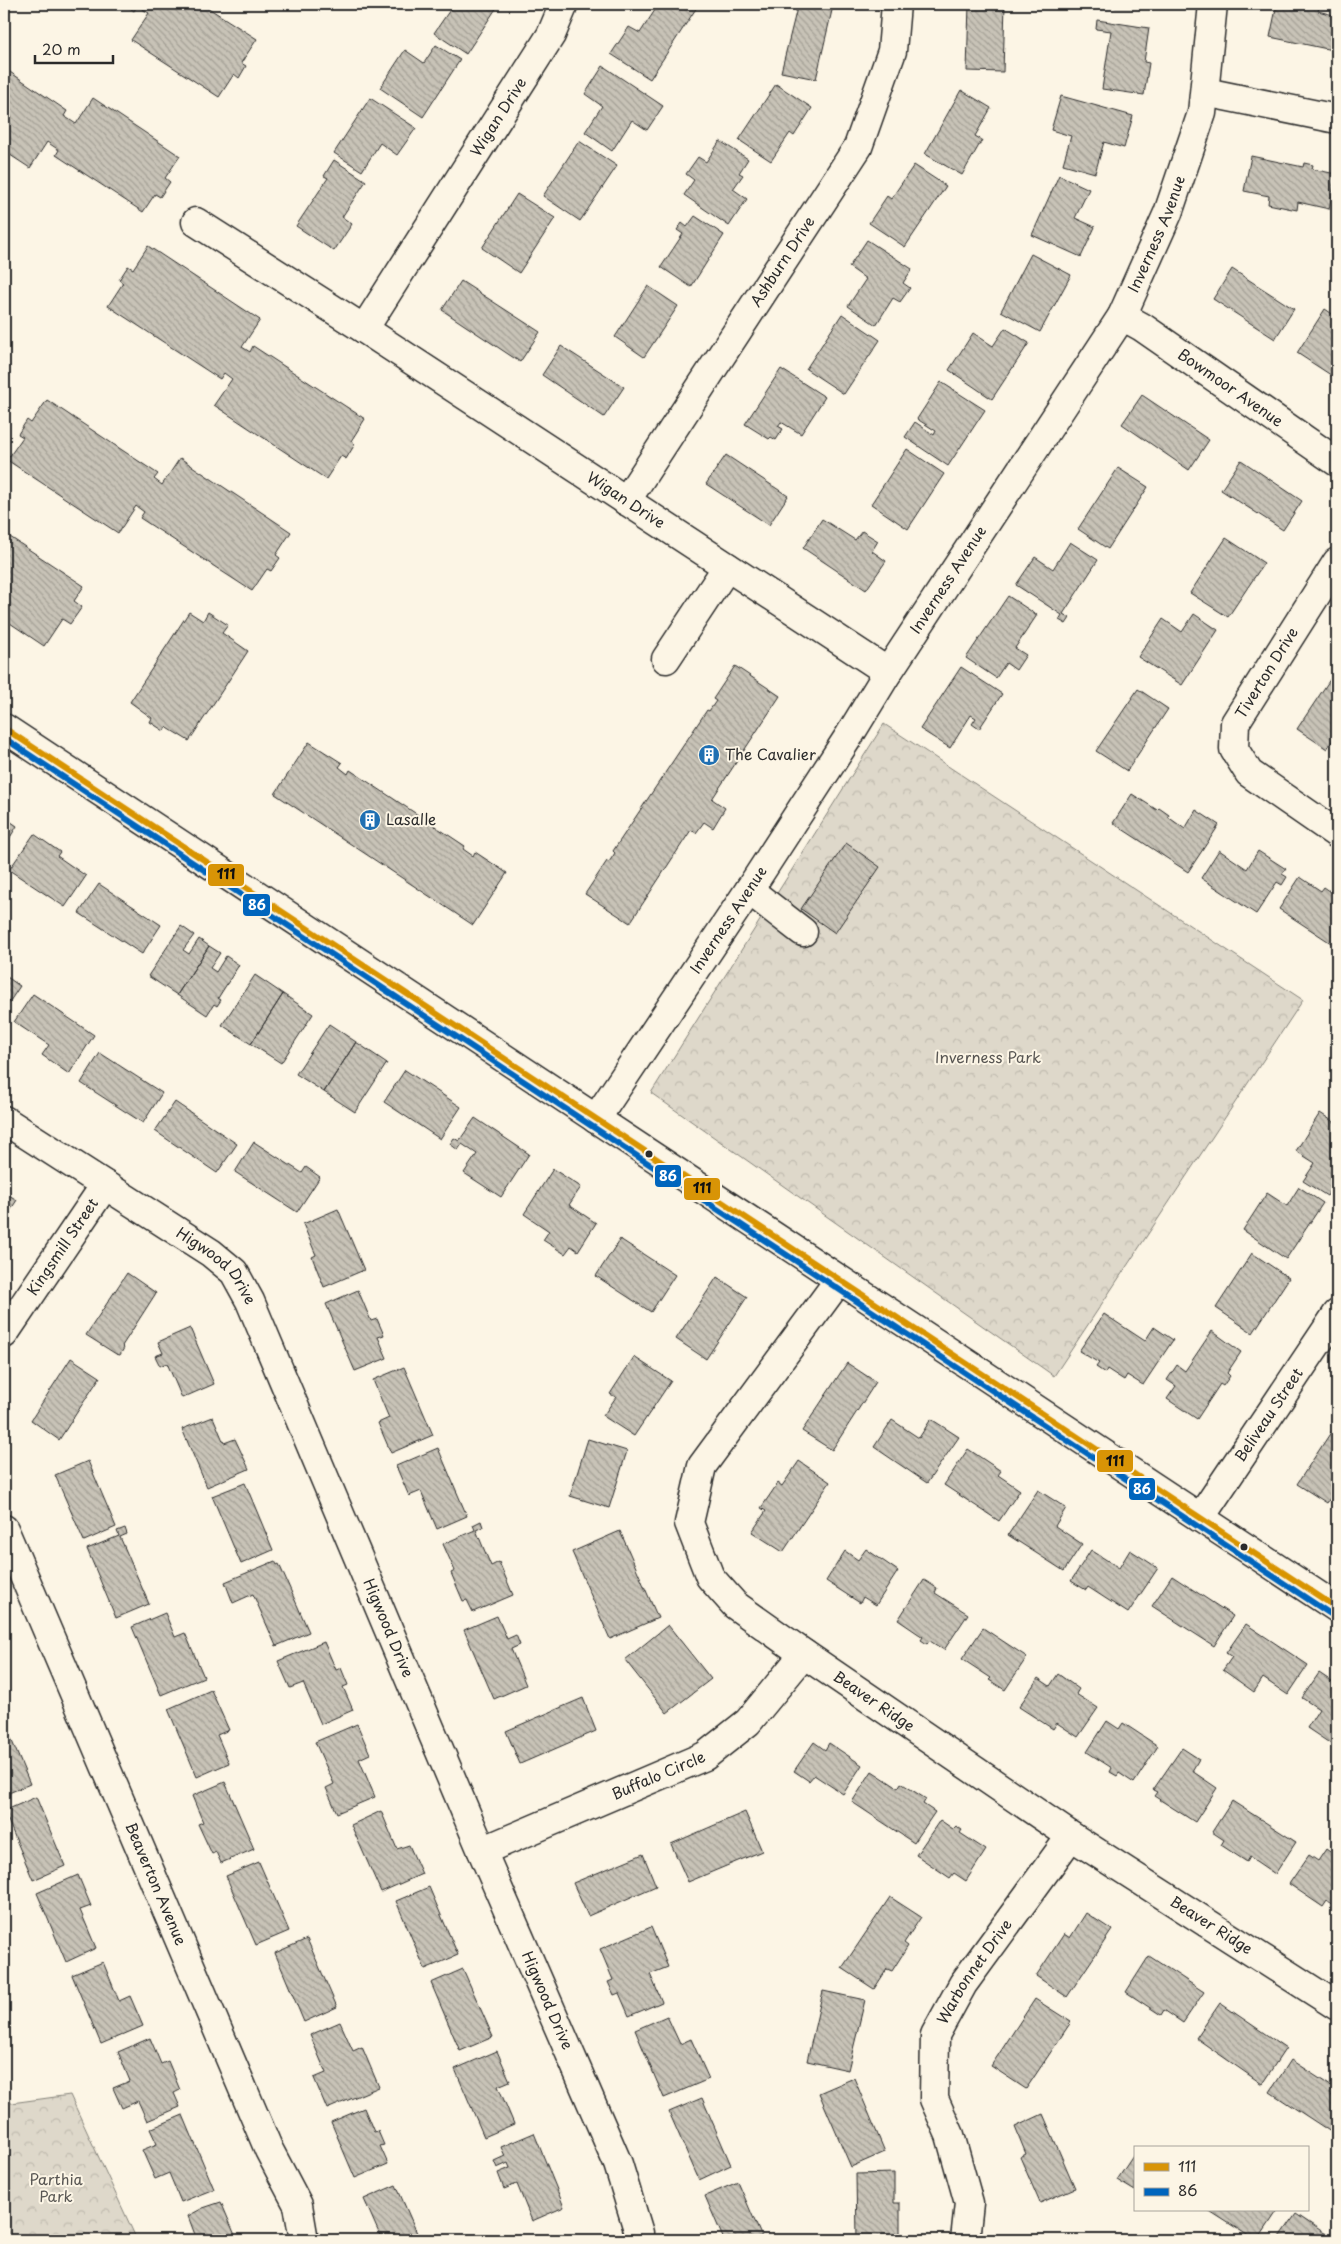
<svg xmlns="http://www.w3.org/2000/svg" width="1341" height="2244" font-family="'Playpen Sans',sans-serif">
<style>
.park{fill:url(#park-crowns);stroke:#84827a}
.building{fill:url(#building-back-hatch);stroke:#2b2b2b}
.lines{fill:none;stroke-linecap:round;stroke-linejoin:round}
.minor-casing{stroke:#2b2b2b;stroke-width:31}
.major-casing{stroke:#2b2b2b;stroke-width:31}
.minor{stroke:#fcf5e5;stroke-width:28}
.major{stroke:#fcf5e5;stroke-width:28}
.bus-1-casing{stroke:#fcf5e5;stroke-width:10}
.bus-2-casing{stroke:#fcf5e5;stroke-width:10}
.bus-1{stroke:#d89406;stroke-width:6}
.bus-2{stroke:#0065bd;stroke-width:6}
.bus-dot{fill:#2b2b2b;stroke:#fcf5e5;stroke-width:2}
.labels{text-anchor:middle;stroke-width:4;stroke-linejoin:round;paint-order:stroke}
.street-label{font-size:15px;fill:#2b2b2b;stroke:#fcf5e5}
.poi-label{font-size:15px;fill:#2b2b2b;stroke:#fcf5e5;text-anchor:start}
.park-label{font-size:15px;fill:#585653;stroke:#fcf5e5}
.line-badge{stroke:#fcf5e5;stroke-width:2}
.badge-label{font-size:14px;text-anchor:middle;font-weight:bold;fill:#fff}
.pale-badge-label{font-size:14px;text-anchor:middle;font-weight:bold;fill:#111}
</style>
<defs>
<pattern id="park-crowns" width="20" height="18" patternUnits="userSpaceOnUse" patternTransform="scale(1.25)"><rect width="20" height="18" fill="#ded8ca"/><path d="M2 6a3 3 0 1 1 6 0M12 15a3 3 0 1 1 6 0" fill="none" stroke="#bfbaae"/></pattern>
<pattern id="building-back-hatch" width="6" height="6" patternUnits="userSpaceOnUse" patternTransform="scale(1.25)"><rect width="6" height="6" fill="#c8c3b7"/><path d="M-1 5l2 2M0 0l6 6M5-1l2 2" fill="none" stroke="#a39f95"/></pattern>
</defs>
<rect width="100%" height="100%" fill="#fcf5e5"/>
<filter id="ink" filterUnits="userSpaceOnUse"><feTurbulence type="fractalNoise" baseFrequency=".02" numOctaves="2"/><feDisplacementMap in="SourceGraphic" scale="10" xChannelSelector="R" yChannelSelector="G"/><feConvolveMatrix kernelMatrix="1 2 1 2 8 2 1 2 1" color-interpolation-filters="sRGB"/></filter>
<g filter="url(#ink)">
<!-- park -->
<path class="park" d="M884 724 1303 1000 1054 1376 651 1093Z
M70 2095 137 2240H4V2104Z"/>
<!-- building -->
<path class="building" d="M124 4H202L257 39 241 63 246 66 239 78 234 74 219 97 131 40 149 13 137 6 134 11Z
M454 4H499L466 54 434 33Z
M659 4H699L650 79 611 54 629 27 640 33Z
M798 4H821L833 6 816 79 781 72Z
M969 4H1005L1003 72 967 71Z
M1115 4H1150V7H1115Z
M1277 4 1304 8 1305 4H1320L1318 11 1337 16V51L1270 37Z
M1097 20 1149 28 1144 62 1149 63 1144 95 1102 89 1111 31 1096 29Z
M436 45 460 60 423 117 380 88 405 50 424 63Z
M603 66 663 106 647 130 632 120 612 151 585 132 602 106 585 94Z
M4 68 67 111 64 116 76 124 93 98 180 156 165 178 170 182 160 197 155 194 143 212 56 155 59 150 47 142 30 168 4 151Z
M776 84 812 108 794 136 790 133 771 161 739 140Z
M961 90 991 108 975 136 982 140 962 175 925 154Z
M1061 96 1133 116 1124 148 1104 142 1095 173 1063 164 1071 136 1051 130Z
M370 98 416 128 397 155 380 143 362 171 334 153Z
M579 141 617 166 580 221 543 196Z
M720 141 748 159 739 173 743 175 733 189 747 199 729 226 684 195 694 180 686 174 698 157 706 162Z
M1251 156 1303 167 1304 163 1313 165 1312 169 1336 174 1329 209 1298 202 1297 210 1268 204 1269 196 1244 191Z
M334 160 366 181 342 217 352 224 334 251 296 226 328 178 324 176Z
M914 165 946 186 905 247 869 223 887 196 891 199Z
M1059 175 1089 189 1075 218 1095 227 1081 257 1032 235Z
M517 194 555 218 519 273 482 248Z
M695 216 724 235 691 287 661 267 683 234 677 230 682 223 687 227Z
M867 240 912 269 903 283 910 288 900 302 893 298 876 325 848 306 866 279 849 267Z
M148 246 260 320 242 347 250 352 253 346 365 419 351 441 355 444 346 459 341 456 326 479 214 405 232 379 224 373 220 379 108 306 123 283 119 280 128 266 133 269Z
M1031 254 1071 275 1040 332 1001 311Z
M1232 269 1294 309 1275 339 1213 299Z
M461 281 540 332 520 362 442 310Z
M648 286 678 306 644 357 615 337Z
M1325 309 1337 317V379L1297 353Z
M842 314 880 340 844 394 806 369Z
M1005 328 1029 343 992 399 949 370 973 333 993 346Z
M561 346 624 387 604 417 542 375Z
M781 369 825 397 801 434 781 422 778 426 783 429 776 440 771 437 769 439 745 424Z
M941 382 985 410 948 466 905 437 915 422 934 435 936 431 917 419Z
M1142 395 1209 440 1189 470 1122 424Z
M47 400 158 474 154 479 162 485 180 458 291 532 276 555 280 558 271 571 267 569 252 591 140 518 144 512 136 506 118 533 7 460 23 437 18 434 27 420 31 423Z
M907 449 944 474 908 529 871 504Z
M726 455 788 496 769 525 706 484Z
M1241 460 1302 501 1283 530 1221 490Z
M1118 468 1148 487 1108 549 1078 529Z
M822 519 855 540 862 531 878 541 872 551 886 561 866 590 803 548Z
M4 533 84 586 74 601 82 607 70 624 62 619 44 646 4 619Z
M1226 538 1264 563 1228 617 1190 593Z
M1070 542 1098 560 1063 614 1070 618 1066 624 1059 620 1062 615 1016 585 1035 557 1053 569Z
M1008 596 1037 615 1015 648 1026 655 1016 670 1006 663 996 678 966 658Z
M189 612 203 621 208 612 228 625 222 633 248 651 189 741 166 727 164 731 150 722 152 718 130 702Z
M1194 614 1218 630 1182 685 1138 657 1163 619 1182 632Z
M735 666 780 696 712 799 725 808 713 828 704 822 696 833 691 830 630 923 585 894 607 861 609 862 615 853 613 851 707 710 709 711 716 701 713 699Z
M961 667 1002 694 979 729 972 724 976 718 971 715 950 748 920 729Z
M1337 669V733L1327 749 1297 729Z
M1138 689 1168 709 1127 771 1096 751Z
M309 742 342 763 339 767 348 774 350 770 465 846 463 849 473 856 475 852 507 873 473 925 275 794Z
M1132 794 1157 810 1159 808 1169 815 1168 817 1185 829 1196 810 1219 825 1188 872 1113 823Z
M4 817 17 826 4 847Z
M34 834 60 852 57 856 86 876 65 907 9 870Z
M846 843 880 867 835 933 801 909Z
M1219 850 1247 869 1258 851 1286 869 1282 874 1287 877 1282 885 1277 882 1256 914 1201 878Z
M1300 877 1321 891 1324 887 1337 896V939L1334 945 1279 909Z
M99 884 161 925 142 954 79 913Z
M181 926 194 935 183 950 189 954 199 939 209 946 177 995 148 976Z
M209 946 220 953 210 968 216 972 226 956 239 965 218 998 221 1000 217 1006 214 1004 207 1015 177 995Z
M4 975 20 986 4 1010Z
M255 975 283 994 251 1044 222 1025Z
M33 994 94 1035 69 1074 42 1055 49 1045 14 1022Z
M283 994 313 1014 281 1063 251 1044Z
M329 1024 356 1042 324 1092 296 1074Z
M356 1042 387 1063 355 1112 324 1092Z
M100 1053 162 1093 143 1123 81 1083Z
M405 1070 461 1107 440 1139 384 1102Z
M175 1102 237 1144 217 1173 155 1131Z
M1320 1113 1337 1124V1181L1327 1196 1303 1181 1315 1163 1296 1151Z
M475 1118 529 1154 501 1197 464 1173 477 1154 462 1144 458 1150 450 1144 454 1138 459 1141Z
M254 1142 302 1173 306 1167 320 1177 297 1212 235 1172Z
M553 1169 581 1187 569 1205 596 1223 578 1251 571 1246 565 1254 543 1240 549 1231 524 1214Z
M1299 1187 1323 1203 1286 1259 1243 1230 1267 1193 1287 1206Z
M4 1192 17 1200 4 1220Z
M338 1209 364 1270 324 1287 312 1257 316 1255 303 1224Z
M620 1239 675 1275 651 1312 596 1276Z
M1252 1253 1289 1278 1253 1333 1216 1308Z
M127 1273 156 1293 122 1346 124 1348 120 1355 116 1354 86 1335Z
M717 1277 747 1297 706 1359 676 1339Z
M358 1290 371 1321 377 1319 384 1335 378 1337 387 1358 355 1371 326 1304Z
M1104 1314 1145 1341 1154 1327 1173 1340 1143 1385 1127 1375 1124 1380 1107 1369 1105 1373 1096 1367 1099 1363 1079 1351Z
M190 1328 214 1384 182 1398 167 1363 160 1366 155 1356 163 1353 158 1342Z
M1212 1331 1241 1352 1227 1373 1230 1376 1223 1386 1220 1384 1197 1419 1167 1399 1176 1386 1167 1380 1177 1365 1185 1371Z
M634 1357 671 1381 634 1436 603 1416 616 1397 610 1394Z
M71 1358 100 1377 59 1440 31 1420Z
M847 1363 876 1382 832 1450 802 1431Z
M404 1367 433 1435 391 1453 378 1423 389 1418 373 1380Z
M213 1417 224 1443 235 1439 249 1469 207 1487 182 1429Z
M931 1419 959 1437 927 1483 874 1447 892 1420 919 1438Z
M1337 1423V1487L1327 1503 1297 1484Z
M588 1439 627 1451 609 1508 570 1496Z
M438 1448 467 1516 437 1529 421 1491 409 1496 396 1466Z
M968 1449 1001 1471 998 1475 1020 1490 999 1521 944 1485Z
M88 1461 116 1527 84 1541 55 1475Z
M799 1461 830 1482 783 1552 752 1532 766 1511 761 1508 778 1483 782 1486Z
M245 1483 273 1550 241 1564 212 1496Z
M1038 1490 1066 1508 1055 1526 1082 1544 1064 1571 1008 1535Z
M481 1521 483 1527 476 1530 491 1566 499 1562 513 1595 473 1612 467 1600 463 1601 451 1573 455 1571 443 1544 475 1530 473 1525Z
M125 1528 127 1534 120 1537 149 1604 116 1618 87 1549 119 1536 117 1531Z
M620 1531 658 1618 610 1639 572 1552Z
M866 1549 898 1571 876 1605 863 1597 860 1603 826 1581 845 1551 858 1560Z
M1091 1550 1119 1568 1130 1550 1158 1568 1128 1613 1088 1587 1086 1590 1071 1581Z
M275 1561 277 1565 279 1564 309 1632 276 1646 253 1594 233 1603 225 1582Z
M1172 1576 1233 1616 1214 1646 1152 1606Z
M924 1580 937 1588 935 1593 968 1614 944 1650 930 1641 927 1644 921 1640 923 1637 898 1620Z
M165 1613 175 1637 185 1633 204 1677 161 1695 132 1627Z
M497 1616 507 1639 516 1635 520 1645 511 1649 526 1685 494 1699 464 1630Z
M1246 1624 1308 1665 1288 1695 1263 1678 1254 1692 1223 1670 1232 1657 1226 1653Z
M668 1625 711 1679 667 1713 625 1660Z
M983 1628 1027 1657 1005 1690 989 1680 991 1678 962 1659Z
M324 1642 336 1670 341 1668 348 1685 343 1687 353 1710 321 1724 303 1683 290 1688 278 1661Z
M1319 1673 1337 1685V1748L1307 1728 1319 1709 1302 1698Z
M1058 1674 1079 1689 1076 1694 1098 1708 1078 1737 1057 1723 1053 1729 1019 1707 1038 1678 1050 1686Z
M211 1690 229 1730 217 1735 229 1763 197 1777 168 1709Z
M583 1698 596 1731 520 1764 506 1731Z
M1107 1721 1119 1729 1123 1723 1158 1746 1134 1783 1119 1773 1117 1776 1110 1772 1112 1768 1087 1752Z
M4 1722 30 1784 4 1795Z
M357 1724 370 1754 359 1759 375 1797 337 1813 326 1788 334 1784 315 1742Z
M814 1742 825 1750 829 1743 862 1765 843 1794 814 1775 809 1781 794 1771Z
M1182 1748 1199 1759 1192 1771 1217 1788 1195 1822 1154 1796 1157 1792 1153 1790Z
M872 1771 898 1788 901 1783 926 1799 923 1804 935 1812 914 1843 852 1802Z
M225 1782 254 1849 221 1863 216 1852 212 1854 198 1824 203 1822 192 1796Z
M36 1797 65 1866 33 1880 4 1811Z
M1232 1801 1296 1842 1275 1874 1250 1857 1247 1862 1221 1845 1224 1840 1212 1832Z
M381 1811 397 1849 409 1845 422 1874 381 1892 351 1825Z
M745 1812 762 1851 688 1882 671 1844Z
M940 1820 953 1829 956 1826 962 1830 960 1833 986 1850 966 1881 954 1873 950 1878 916 1855Z
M1326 1849 1337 1857 1334 1863 1337 1865V1908L1327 1901 1323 1907 1289 1884 1309 1855 1318 1861Z
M643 1854 656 1886 588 1916 573 1883Z
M259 1862 289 1931 256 1945 226 1876Z
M78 1875 91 1906 80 1910 96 1948 66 1962 37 1893Z
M429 1887 458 1955 425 1969 396 1901Z
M890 1897 921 1917 904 1943 908 1946 892 1971 887 1969 874 1989 842 1968Z
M1086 1913 1112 1930 1067 1997 1036 1976 1064 1934 1070 1938Z
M651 1927 668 1967 650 1974 662 2002 629 2016 619 1993 614 1995 608 1982 613 1980 600 1949Z
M307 1939 337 2007 304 2022 275 1953Z
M1149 1956 1204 1992 1183 2023 1164 2010 1161 2015 1126 1992Z
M103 1962 119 2001 130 1996 143 2026 101 2044 72 1975Z
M463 1969 493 2037 460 2051 431 1983Z
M823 1991 865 2000 848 2070 807 2061Z
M1035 1999 1071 2022 1026 2089 991 2066Z
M1220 2003 1286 2048 1262 2084 1196 2038Z
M667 2016 680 2044 691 2039 709 2079 664 2098 635 2030Z
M340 2022 353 2051 362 2047 379 2087 327 2109 314 2078 326 2073 310 2035Z
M150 2038 161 2064 168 2061 180 2090 174 2093 180 2107 147 2121 138 2101 122 2108 113 2088 130 2081 118 2052Z
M497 2051 510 2081 498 2086 514 2124 484 2137 455 2069Z
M1291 2060 1334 2088 1330 2094 1337 2099V2136L1270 2092Z
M854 2078 885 2152 851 2167 819 2093Z
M702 2098 731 2165 699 2180 669 2112Z
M364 2108 374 2132 378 2131 384 2145 380 2146 388 2164 355 2178 331 2122Z
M1043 2114 1075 2188 1040 2203 1020 2157 1026 2154 1015 2127Z
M183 2115 214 2189 181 2202 169 2173 155 2179 142 2150 157 2144 150 2129Z
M534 2133 564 2207 532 2221 517 2184 504 2189 498 2173 510 2168 508 2163 497 2168 494 2161 505 2156 501 2147Z
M1135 2153V2191L1117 2180Z
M894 2173V2203H900V2235H895V2240H857L856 2174Z
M738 2182 763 2240H724L705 2196Z
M396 2185 420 2240H382L364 2199Z
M221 2202 237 2240H197L188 2216 203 2208Z
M1208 2210H1278L1258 2240H1255Z
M1296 2214 1335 2240H1278Z"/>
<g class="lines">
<!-- minor casing -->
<g class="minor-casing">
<g id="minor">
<path d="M1205 92 1337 119"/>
<path id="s1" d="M196 222 364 329 888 672"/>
<path id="s2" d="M1122 316 1142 327 1337 462"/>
<path id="s3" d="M364 329 551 35 564 4"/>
<path id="s4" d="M626 501 858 147 892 51 896 4"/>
<path d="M1337 562 1235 723 1234 749 1249 773 1337 834"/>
<path d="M666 659 727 567"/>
<path d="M749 890 803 932"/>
<path id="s5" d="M596 1119 749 890 849 736 888 672 1122 316 1168 213 1202 113 1213 4"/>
<path id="s6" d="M4 1120 211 1253 234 1272 250 1301 482 1851 618 2164 639 2233 638 2240"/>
<path id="s7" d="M839 1280 702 1466 689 1523 710 1577 735 1605 804 1654 1071 1836 1337 2006"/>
<path id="s8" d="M4 1334 105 1185"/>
<path id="s9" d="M1200 1518 1337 1314"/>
<path id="s10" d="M4 1529 269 2150 298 2205 304 2240"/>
<path id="s11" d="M482 1851 705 1756 748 1722 804 1654"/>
<path id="s12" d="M965 2240 969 2203 950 2135 934 2099 935 2035 963 1984 1071 1836"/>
</g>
</g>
<!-- major casing -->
<g class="major-casing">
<path id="major" d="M4 728 1337 1608"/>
</g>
<!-- minor -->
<use href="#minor" class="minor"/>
<!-- major -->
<use href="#major" class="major"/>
<!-- bus-1 casing -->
<g class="bus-1-casing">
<path id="bus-1" d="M4 728 1337 1608"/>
</g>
<!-- bus-2 casing -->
<g class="bus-2-casing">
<path id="bus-2" d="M4 738 1332 1615"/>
</g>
<!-- bus-1 -->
<use href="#bus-1" class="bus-1"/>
<!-- bus-2 -->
<use href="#bus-2" class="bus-2"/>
</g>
</g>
<!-- icons -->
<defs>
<g id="building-disc" transform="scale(1.125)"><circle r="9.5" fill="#1f6fb2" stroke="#fcf5e5"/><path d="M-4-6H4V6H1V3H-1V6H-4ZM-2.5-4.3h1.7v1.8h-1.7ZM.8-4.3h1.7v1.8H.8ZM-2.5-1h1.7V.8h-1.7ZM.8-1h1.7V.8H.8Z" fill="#fff"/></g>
</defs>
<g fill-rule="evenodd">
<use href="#building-disc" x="709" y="755"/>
<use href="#building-disc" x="370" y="820"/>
</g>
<!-- markers -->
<g class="bus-dot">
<circle cx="649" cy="1154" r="4.5"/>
<circle cx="1244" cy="1547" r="4.5"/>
</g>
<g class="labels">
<!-- street labels -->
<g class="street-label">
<text dy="5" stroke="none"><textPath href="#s3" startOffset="251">Wigan Drive</textPath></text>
<text dy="5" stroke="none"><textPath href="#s5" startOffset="1049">Inverness Avenue</textPath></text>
<text dy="5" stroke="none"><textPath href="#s4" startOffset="286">Ashburn Drive</textPath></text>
<text dy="5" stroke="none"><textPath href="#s2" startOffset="130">Bowmoor Avenue</textPath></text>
<text dy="5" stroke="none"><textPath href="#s1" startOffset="512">Wigan Drive</textPath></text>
<text dy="5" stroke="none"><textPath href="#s5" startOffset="644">Inverness Avenue</textPath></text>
<text transform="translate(1267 673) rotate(-58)" y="5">Tiverton Drive</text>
<text dy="5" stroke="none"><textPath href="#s5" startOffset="239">Inverness Avenue</textPath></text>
<text dy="5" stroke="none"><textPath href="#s8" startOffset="105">Kingsmill Street</textPath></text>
<text dy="5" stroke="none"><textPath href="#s6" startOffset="259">Higwood Drive</textPath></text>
<text dy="5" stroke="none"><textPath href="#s9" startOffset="124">Beliveau Street</textPath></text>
<text dy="5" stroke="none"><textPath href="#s6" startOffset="664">Higwood Drive</textPath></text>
<text dy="5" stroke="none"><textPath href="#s7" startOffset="554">Beaver Ridge</textPath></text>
<text dy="5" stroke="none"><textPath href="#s11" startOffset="192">Buffalo Circle</textPath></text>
<text dy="5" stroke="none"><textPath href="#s10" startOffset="386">Beaverton Avenue</textPath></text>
<text dy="5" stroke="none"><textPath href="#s7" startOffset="959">Beaver Ridge</textPath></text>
<text dy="5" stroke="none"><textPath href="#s12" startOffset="286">Warbonnet Drive</textPath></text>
<text dy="5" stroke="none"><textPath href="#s6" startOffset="1069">Higwood Drive</textPath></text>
</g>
<!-- poi labels -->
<g class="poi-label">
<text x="725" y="760">The Cavalier</text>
<text x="386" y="825">Lasalle</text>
</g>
<!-- park labels -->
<g class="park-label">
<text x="988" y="1063">Inverness Park</text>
<text x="56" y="2185">Parthia<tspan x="56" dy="17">Park</tspan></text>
</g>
</g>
<g class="line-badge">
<rect x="207" y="863" width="38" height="24" rx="5" fill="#d89406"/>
<rect x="242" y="893" width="29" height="24" rx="5" fill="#0065bd"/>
<rect x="654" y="1164" width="28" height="24" rx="5" fill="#0065bd"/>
<rect x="683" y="1177" width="38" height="24" rx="5" fill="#d89406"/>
<rect x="1096" y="1449" width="38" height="24" rx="5" fill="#d89406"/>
<rect x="1128" y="1477" width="28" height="24" rx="5" fill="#0065bd"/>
</g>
<g class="badge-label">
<text x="257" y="910">86</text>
<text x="668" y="1181">86</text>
<text x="1142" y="1494">86</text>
</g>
<g class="pale-badge-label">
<text x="226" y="879">111</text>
<text x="702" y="1193">111</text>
<text x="1115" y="1466">111</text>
</g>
<!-- margin -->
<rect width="1341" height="2244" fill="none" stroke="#fcf5e5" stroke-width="20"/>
<rect x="10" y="10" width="1321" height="2224" fill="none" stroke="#2b2b2b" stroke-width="2" filter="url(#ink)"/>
<!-- legend -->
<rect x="1134" y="2146" width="175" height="65" fill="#fcf5e5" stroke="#a8a49b"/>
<rect x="1144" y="2163" width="25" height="8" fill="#d89406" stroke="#a8a49b"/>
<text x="1178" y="2172" font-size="15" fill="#2b2b2b">111</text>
<rect x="1144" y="2188" width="25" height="8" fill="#0065bd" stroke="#a8a49b"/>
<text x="1178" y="2196" font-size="15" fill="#2b2b2b">86</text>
<!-- scale -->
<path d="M35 55v8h78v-8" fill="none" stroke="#2b2b2b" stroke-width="2.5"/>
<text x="42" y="55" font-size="15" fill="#2b2b2b" stroke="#fcf5e5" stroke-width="4" paint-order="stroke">20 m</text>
</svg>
